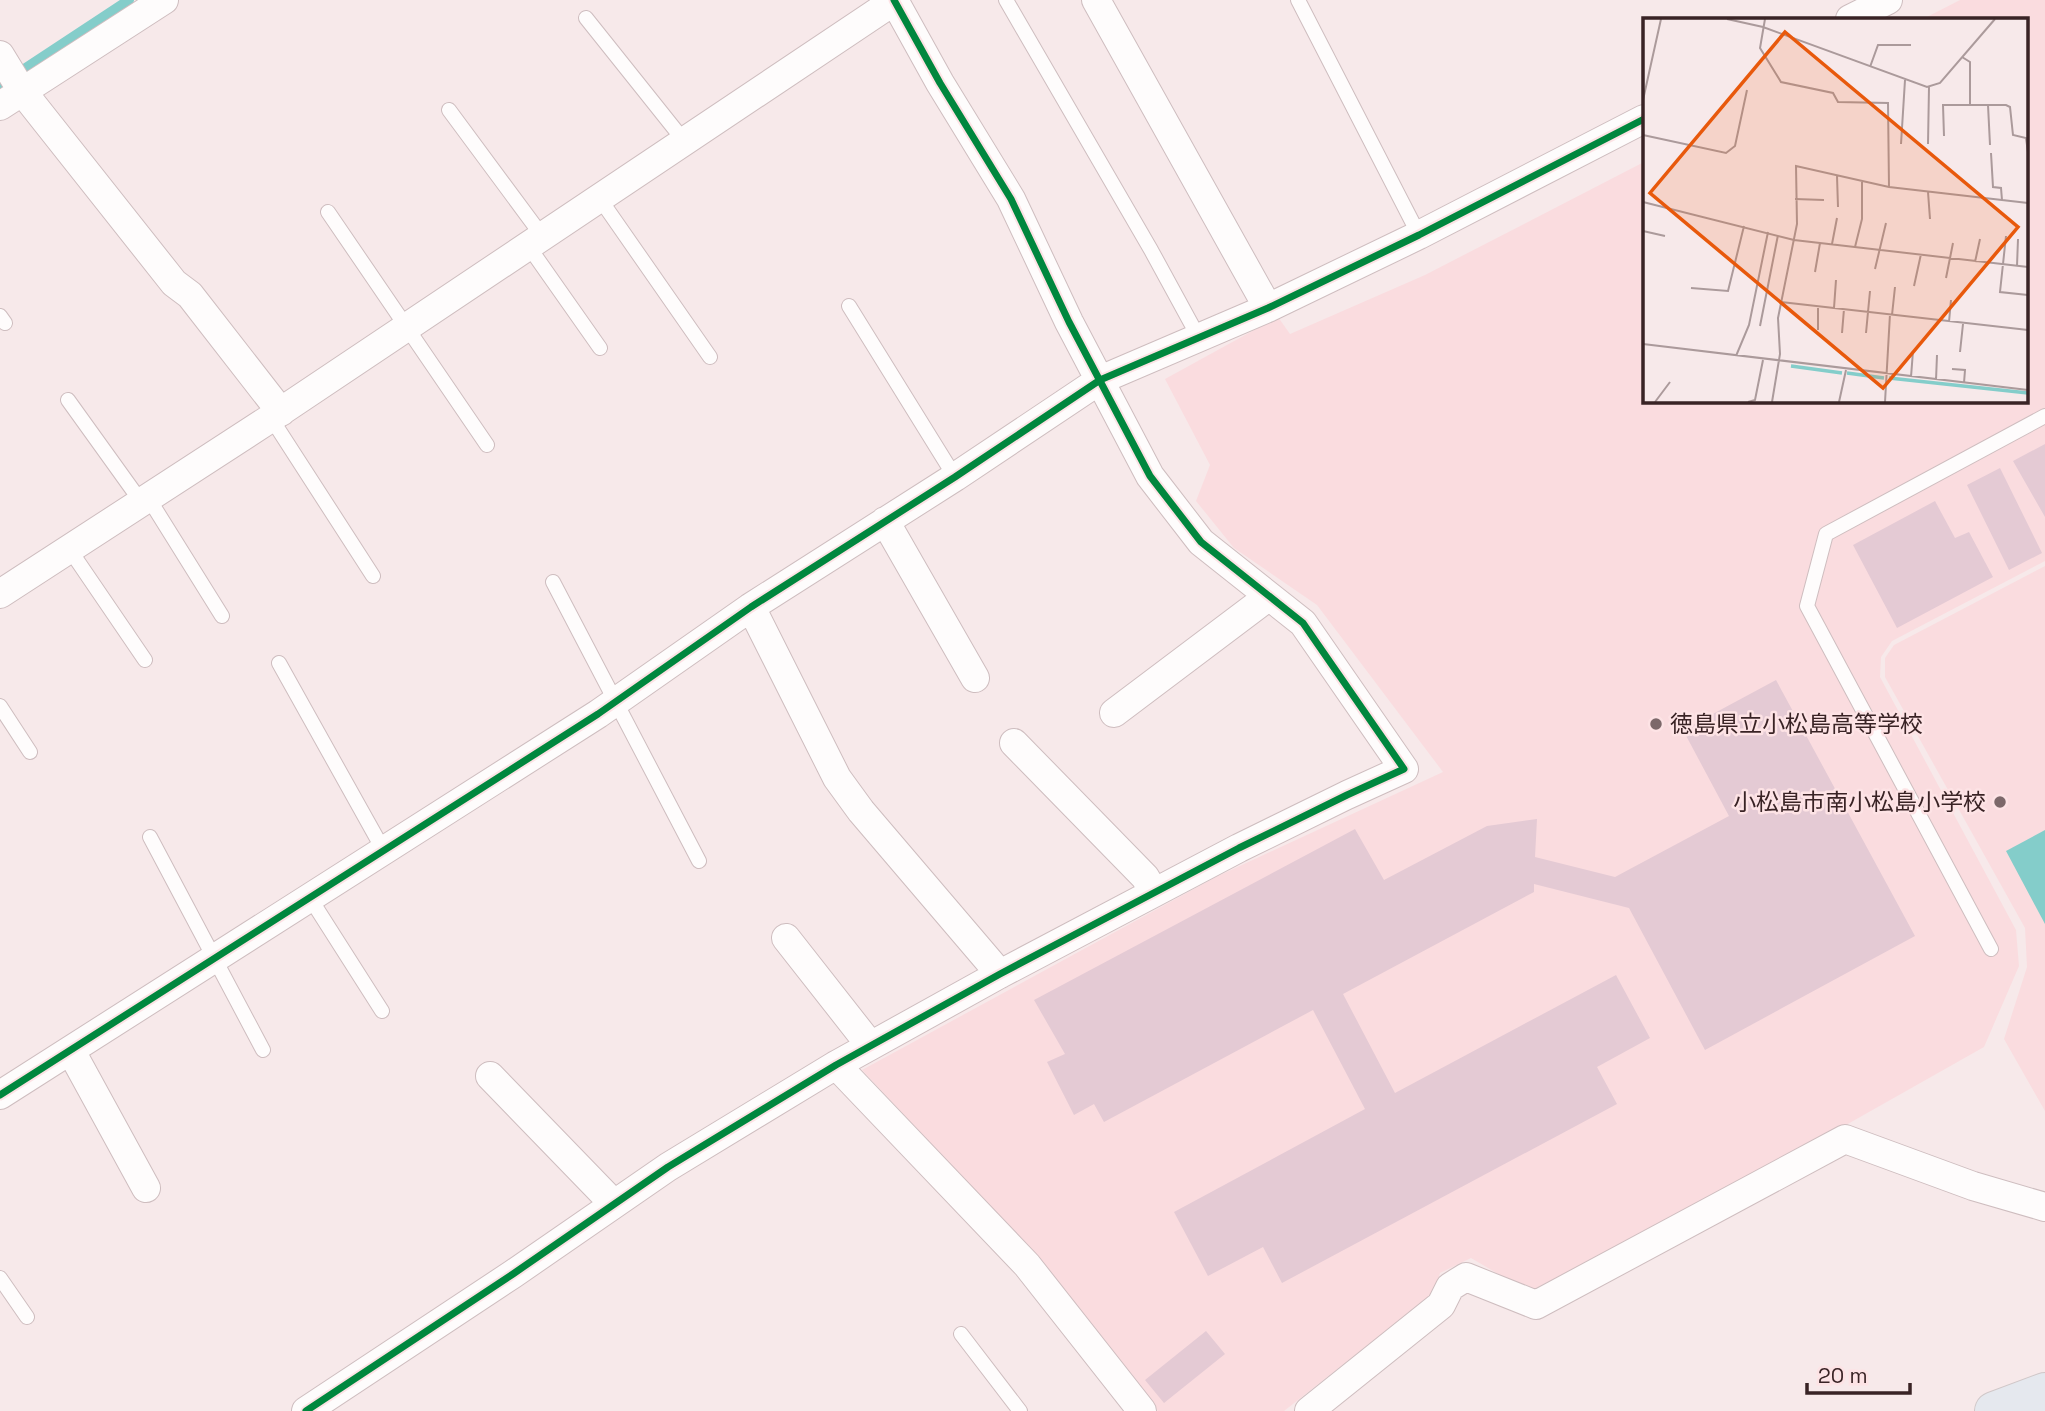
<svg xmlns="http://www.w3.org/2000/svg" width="2045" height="1411" font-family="'Space Grotesk','Noto Sans JP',sans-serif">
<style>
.built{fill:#fadcdf}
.water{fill:#84cdca}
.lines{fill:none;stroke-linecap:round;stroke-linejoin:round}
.stream{stroke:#84cdca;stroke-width:10}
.building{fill:#e4cad4}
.service-casing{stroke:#cebdbf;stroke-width:16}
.minor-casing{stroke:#cebdbf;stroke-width:30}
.primary-casing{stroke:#d0c7c8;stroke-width:40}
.service{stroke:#fefcfc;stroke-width:14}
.minor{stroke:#fefcfc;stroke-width:28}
.primary{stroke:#e5e8ee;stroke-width:38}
.cycleway-casing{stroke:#fde3e5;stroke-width:11}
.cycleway{stroke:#00873e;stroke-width:7}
.poi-dot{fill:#7c686a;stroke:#fde3e5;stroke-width:2.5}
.labels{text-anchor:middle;stroke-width:5;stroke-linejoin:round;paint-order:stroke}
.poi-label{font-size:23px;fill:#392325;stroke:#fde3e5;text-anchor:start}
.inset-river{fill:none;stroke:#84cdca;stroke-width:3.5}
.inset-road{fill:none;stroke:#ab9a9b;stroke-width:2}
.view{fill:#e8590c;fill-opacity:0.15;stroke:#e8590c;stroke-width:3.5}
.inset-edge{fill:none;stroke:#392325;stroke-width:3.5}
</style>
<rect width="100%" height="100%" fill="#f7e9ea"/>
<!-- built -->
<path class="built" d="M1960 0H2045V561L1892 641 1881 657 1880 677 2016 930 2019 966 1984 1047 1830 1134 1529 1292 1471 1258 1440 1273 1434 1293 1284 1411H1158L1036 1256 862 1070 1216 877 1443 772 1317 605 1234 548 1196 501 1210 465 1165 379 1278 317 1290 334 1425 275 1644 162V401H2026V19H1923Z
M2045 566V1111L2004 1039 2027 967 2025 928 1885 677V658L1894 645Z"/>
<!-- water -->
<path class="water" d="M2045 830V924L2006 851Z"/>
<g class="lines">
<!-- stream -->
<path class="stream" d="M0 85 129 0"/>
</g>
<!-- building -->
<path class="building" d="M2045 444V517L2013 461Z
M2000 468 2042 553 2009 570 1967 485Z
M1935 501 1955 538 1969 532 1993 577 1897 628 1853 545Z
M1776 680 1915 936 1705 1050 1629 908 1534 884V892L1343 994 1395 1093 1616 975 1650 1038 1597 1067 1617 1104 1282 1283 1263 1247 1208 1276 1174 1212 1365 1109 1313 1010 1104 1122 1094 1104 1074 1115 1047 1062 1065 1054 1034 1000 1355 829 1384 880 1487 826 1537 819 1535 857 1615 877 1729 816 1683 730Z
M1206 1331 1225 1354 1164 1403 1145 1380Z"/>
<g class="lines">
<!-- service casing -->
<g class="service-casing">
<path id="service" d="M1006 0 1151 250 1199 338
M1298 0 1419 235
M586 18 685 142
M449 110 543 237
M600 199 710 357
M328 212 487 445
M529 247 600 348
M849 306 955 477
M0 316 5 323
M68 400 142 503
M271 418 373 576
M149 499 222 616
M70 550 145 660
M553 582 699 861
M279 663 384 851
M0 706 30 752
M150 837 263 1050
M310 898 382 1011
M1991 949 1807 606 1826 534 2045 416
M0 1278 27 1317
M961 1334 1020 1411"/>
</g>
<!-- minor casing -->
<g class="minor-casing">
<path id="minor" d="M1096 0 1268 308
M1850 19 1888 0
M0 55 22 91 174 283 190 295 281 412
M0 106 164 0
M885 521 975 678
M0 594 271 418 894 1
M751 607 837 778 861 811 1000 974
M1114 713 1268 597
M1014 743 1145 877 1154 892
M786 938 870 1045
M71 1051 146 1188
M836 1065 1027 1265 1142 1411
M490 1076 614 1204
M0 1095 598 714 751 607 955 477 1100 380 1268 308 1419 235 1644 119
M306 1411 513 1274 668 1167 836 1065 1000 974 1239 848 1347 795 1404 769 1303 623 1201 542 1150 476 1069 322 1011 199 940 83 894 0
M1309 1411 1441 1305 1450 1287 1466 1277 1536 1305 1845 1139 1973 1186 2045 1207"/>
</g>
<!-- primary casing -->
<g class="primary-casing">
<path id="primary" d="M1994 1411 2045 1392"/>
</g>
<!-- service -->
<use href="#service" class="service"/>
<!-- minor -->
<use href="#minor" class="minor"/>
<!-- primary -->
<use href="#primary" class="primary"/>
<!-- cycleway casing -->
<g class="cycleway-casing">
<path id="cycleway" d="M0 1095 598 714 751 607 955 477 1100 380 1268 308 1419 235 1644 119
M306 1411 513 1274 668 1167 836 1065 1000 974 1239 848 1347 795 1404 769 1303 623 1201 542 1150 476 1069 322 1011 199 940 83 894 0"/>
</g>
<!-- cycleway -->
<use href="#cycleway" class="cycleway"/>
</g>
<!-- markers -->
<g class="poi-dot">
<circle cx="1656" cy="724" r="7"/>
<circle cx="2000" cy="802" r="7"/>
</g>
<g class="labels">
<!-- poi labels -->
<g class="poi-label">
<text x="1670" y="732">徳島県立小松島高等学校</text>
<text x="1986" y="810" text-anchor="end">小松島市南小松島小学校</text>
</g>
</g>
<!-- overview -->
<g transform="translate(1643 18)">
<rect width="385" height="385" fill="#f7e9ea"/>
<path class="inset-river" d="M148 348 199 355M204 355 241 360M246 360 385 375"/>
<path class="inset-road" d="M84 1 120 9 284 69 297 65 352 1M122 1 117 30 138 64 190 75 195 84 245 85 246 169M319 39 327 44V87M227 49 235 27H268M0 82 18 1M345 87 347 127M0 117 83 135 92 128 104 72M301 118 300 87H363L367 89 370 117 383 120 385 134M258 126 262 62M285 126 286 69M348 135 350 169 358 170 359 182M194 158 195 189M285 174 287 201M152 181 181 182M0 184 151 222 385 249M0 213 22 218M363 218 357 274 385 277M189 226 194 200M212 229 219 201V164M332 244 337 221M374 248 375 221M232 251 243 205M172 254 177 225M303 260 310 225M271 268 278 236M48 270 85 273 101 208M138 284 385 312M191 290 193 262M249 297 252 269M306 304 308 282M117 308 135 217M175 312V288M199 315 201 291M223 315 227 273M0 326 385 372M317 334 320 306M93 338 106 307 125 214M309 351 322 352 321 365M268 359 270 333M293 362 294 337M12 384 27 364M105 384 112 382 120 342M129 384 137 336 135 300 154 206 153 148 246 169 385 185M196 384 203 352M242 384 247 296"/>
<path class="view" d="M142 14 375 209 240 370 7 175Z"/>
<rect width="385" height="385" class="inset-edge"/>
</g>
<!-- scale -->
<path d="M1807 1383v10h103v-10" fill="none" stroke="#392325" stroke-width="3.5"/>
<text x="1818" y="1383" font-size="21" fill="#392325" stroke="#fde3e5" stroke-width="5" paint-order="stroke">20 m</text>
</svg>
